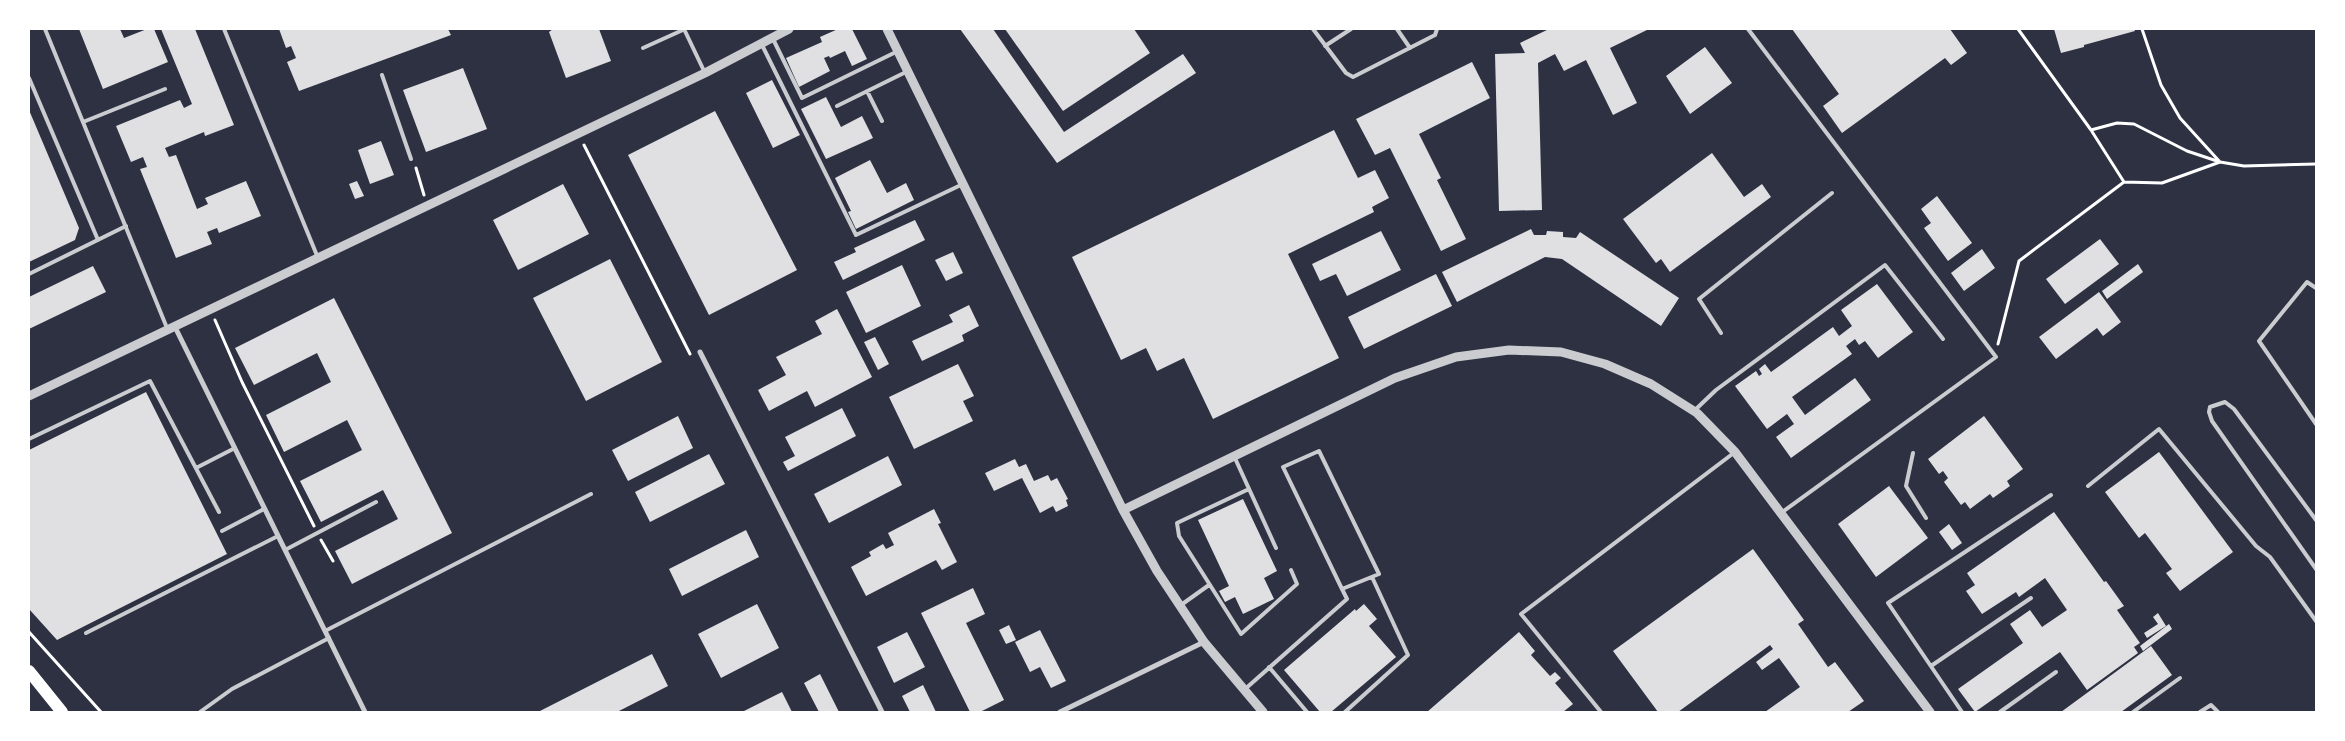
<svg xmlns="http://www.w3.org/2000/svg" width="2345" height="741" font-family="'Exo 2',sans-serif">
<style>
.building{fill:#e0e0e3}
.lines{fill:none;stroke-linecap:round;stroke-linejoin:round}
.path{stroke:#fff;stroke-width:3}
.service{stroke:#caccd0;stroke-width:4}
.minor{stroke:#caccd0;stroke-width:5}
.tertiary{stroke:#caccd0;stroke-width:9}
.primary{stroke:#fff;stroke-width:12}
</style>
<rect width="100%" height="100%" fill="#2d3142"/>
<!-- building -->
<path class="building" d="M79 29H120L124 38 147 29H154L168 62 103 89Z
M161 29H195L234 125 205 136 204 132 165 148 169 157 176 155 197 209 208 204 205 198 246 181 261 216 219 233 217 228 207 232 212 244 176 258 140 169 147 167 143 157 131 162 116 126 180 100 184 108 192 104Z
M279 29H448L451 35 299 91 287 62 296 58 291 46 286 48Z
M553 29H599L611 61 566 78 549 32Z
M838 29H852L867 59 852 66 845 51 830 58 829 56 824 58 830 71 799 87 786 58 822 42 820 37Z
M960 29H993L1064 132 1183 54 1196 73 1057 163Z
M1005 29H1134L1150 53 1063 111Z
M1549 29H1649L1610 48 1637 103 1613 115 1586 60 1564 71 1555 54 1538 63 1542 210 1499 211 1495 54 1525 53 1520 43Z
M1792 29H1950L1967 53 1951 65 1945 58 1842 133 1823 106 1839 94Z
M2054 29H2134L2135 31 2084 45V47L2061 53Z
M1705 47 1732 83 1690 114 1666 76Z
M1472 62 1490 98 1419 134 1441 178 1437 180 1466 239 1441 251 1390 148 1375 155 1356 119Z
M463 68 487 129 426 152 403 90Z
M772 80 800 135 773 148 746 93Z
M826 97 841 127 862 116 873 138 826 159 801 109Z
M29 110 79 228 75 240 29 262Z
M715 111 797 270 709 315 628 155Z
M1334 130 1358 178 1375 170 1389 198 1372 207 1374 212 1288 254 1339 358 1213 419 1184 358 1157 371 1146 348 1121 360 1072 257Z
M381 141 394 175 370 184 358 150Z
M1712 153 1744 197 1762 184 1771 197 1670 272 1661 259 1656 263 1623 219Z
M870 160 887 193 906 183 914 200 856 229 848 212 851 211 835 178Z
M357 181 364 196 355 199 349 184Z
M563 184 589 234 518 270 493 220Z
M1937 196 1972 243 1948 261 1924 228 1931 223 1921 209Z
M915 220 925 240 843 280 834 262 856 252 854 248Z
M1531 229 1534 235H1546L1547 231 1563 232V237L1576 238 1580 232 1679 298 1661 326 1562 259 1545 257 1457 302 1442 272Z
M1381 231 1401 270 1347 296 1336 274 1320 281 1312 264Z
M2100 239 2119 264 2065 304 2046 279Z
M1982 249 1995 268 1964 291 1951 273Z
M953 252 963 273 946 281 935 260Z
M610 259 662 362 586 401 533 298Z
M2138 264 2143 272 2107 299 2102 291Z
M902 265 921 306 866 333 846 292Z
M93 266 106 292 29 329V297Z
M1436 274 1452 306 1364 349 1348 317Z
M1877 284 1913 332 1878 358 1865 341 1859 345 1855 339 1846 346 1852 354 1792 397 1805 415 1855 378 1871 400 1791 458 1776 437 1794 424 1787 414 1767 429 1735 386 1756 371 1759 376 1762 374 1759 369 1765 364 1771 372 1833 327 1839 336 1852 326 1841 310Z
M2099 292 2121 322 2103 336 2097 328 2056 359 2039 337Z
M334 298 452 533 352 584 335 551 398 519 383 490 321 522 300 481 362 450 347 420 284 452 266 415 331 382 317 353 254 385 235 348Z
M969 305 979 326 962 335 964 341 922 361 912 341 953 322 949 315Z
M837 309 872 377 815 407 807 391 769 411 758 390 786 375 776 357 822 334 815 321Z
M875 337 889 364 878 370 864 342Z
M958 364 974 396 963 401 973 421 914 449 889 397Z
M146 392 227 554 57 640 29 609V450Z
M842 408 856 436 788 471 783 462 795 456 785 437Z
M678 416 693 448 628 481 612 450Z
M1984 416 2023 469 2007 481 2010 486 1993 498 1990 494 1970 509 1965 502 1961 505 1944 482 1948 478 1943 471 1939 474 1928 459Z
M2159 452 2233 552 2180 591 2166 573 2172 569 2145 533 2139 538 2105 492Z
M709 454 725 484 650 522 635 492Z
M888 456 902 485 829 523 814 494Z
M1015 459 1019 467 1026 464 1034 481 1048 475 1051 481 1057 478 1068 499 1066 500 1068 506 1056 512 1053 506 1040 513 1022 478 994 491 985 473Z
M1889 486 1928 538 1876 577 1838 524Z
M1243 499 1277 571 1264 578 1274 599 1243 614 1235 597 1225 602 1219 591 1229 586 1198 520Z
M934 509 941 523 938 524 957 562 942 570 936 560 866 596 851 567 871 556 869 552 883 544 886 549 894 545 888 533Z
M2054 512 2104 582 2106 581 2124 606 2117 610 2140 643 2134 647 2138 653 2087 690 2060 652 1975 712 1958 689 2023 643 2010 624 2030 610 2042 627 2067 610 2045 578 2019 597 2016 592 1982 614 1966 591 1975 585 1967 573Z
M1949 524 1962 543 1952 550 1939 532Z
M746 530 759 557 682 596 669 569Z
M1753 549 1804 620 1798 624 1828 667 1835 662 1864 701 1848 712H1765L1800 687 1779 658 1762 670 1756 662 1773 649 1770 645 1678 712H1658L1613 651Z
M973 588 985 614 966 623 1004 700 980 712H970L921 613Z
M757 604 779 648 721 678 698 634Z
M1364 604 1377 619 1369 626 1396 657 1331 712H1320L1284 670 1355 609 1356 611Z
M2158 613 2166 626 2147 638 2144 633 2158 624 2153 617Z
M2169 624 2172 629 2143 651 2140 646Z
M1009 625 1016 640 1006 644 999 630Z
M1040 630 1066 681 1051 688 1040 667 1030 672 1015 642Z
M907 632 925 667 894 683 877 647Z
M1519 632 1535 651 1531 655 1550 676 1555 672 1561 678 1555 683 1573 704 1563 712H1427Z
M2151 646 2172 675 2121 712H2061Z
M652 654 668 686 617 712H538Z
M820 674 839 712H819L804 683Z
M923 685 936 712H910L902 696Z
M782 692 792 712H742Z"/>
<g class="lines">
<!-- path -->
<path class="path" d="M2018 29 2091 130 2124 182
M2091 130 2117 123 2134 124 2187 151 2220 162 2244 166 2316 164
M584 145 690 354
M416 168 424 195
M215 320 242 382 314 526
M1998 344 2019 261 2124 182 2162 183 2220 162 2180 118 2161 85 2142 29
M321 540 333 561
M29 632 101 712"/>
<!-- service -->
<path class="service" d="M45 29 167 328
M224 29 318 258
M684 29 705 73
M1313 29 1346 73 1353 77 1435 35 1437 29
M1397 29 1410 48
M1748 29 1996 357 1781 513
M773 39 802 98 898 51
M761 43 856 235 963 184
M1325 46 1351 29
M643 48 685 29
M382 75 411 159
M29 78 98 240
M867 91 882 121
M837 106 908 71
M83 122 165 89
M29 274 126 226
M2316 288 2307 282 2259 341 2316 424
M1721 333 1699 299 1832 193
M1695 410 1716 390 1885 265 1943 339
M29 439 150 381 219 512
M1913 453 1906 486 1926 518
M1234 456 1276 548
M196 468 235 448
M2088 486 2159 429 2256 546 2270 557 2316 621
M1249 489 1177 523 1179 536 1241 634 1297 584 1291 570
M2316 520 2234 409 2225 402 2210 407 2209 412 2212 421 2316 569
M222 531 264 509
M285 550 376 502
M1181 605 1209 585
M325 631 591 494
M86 633 278 536
M1931 666 2031 598
M1269 667 1307 712
M1244 690 1347 599 1342 589 1283 467 1319 451 1379 574 1342 589
M200 712 232 689 329 638
M1345 712 1408 655 1372 577
M1601 712 1521 614 1735 452
M1962 712 1888 603 2051 495
M2000 712 2056 672
M2133 712 2180 678
M2200 712 2211 705 2218 712"/>
<!-- minor -->
<path class="minor" d="M175 327 365 712
M700 352 882 712
M1060 712 1204 642"/>
<!-- tertiary -->
<path class="tertiary" d="M887 29 1123 510 1157 571 1204 642 1263 712
M29 396 705 73 789 29
M1123 510 1395 378 1456 357 1509 350 1561 352 1605 364 1651 384 1697 413 1735 452 1930 712"/>
<!-- primary -->
<path class="primary" d="M29 671 62 712"/>
</g>
<!-- border -->
<rect width="2345" height="741" fill="none" stroke="#ffffff" stroke-width="60"/>
</svg>
